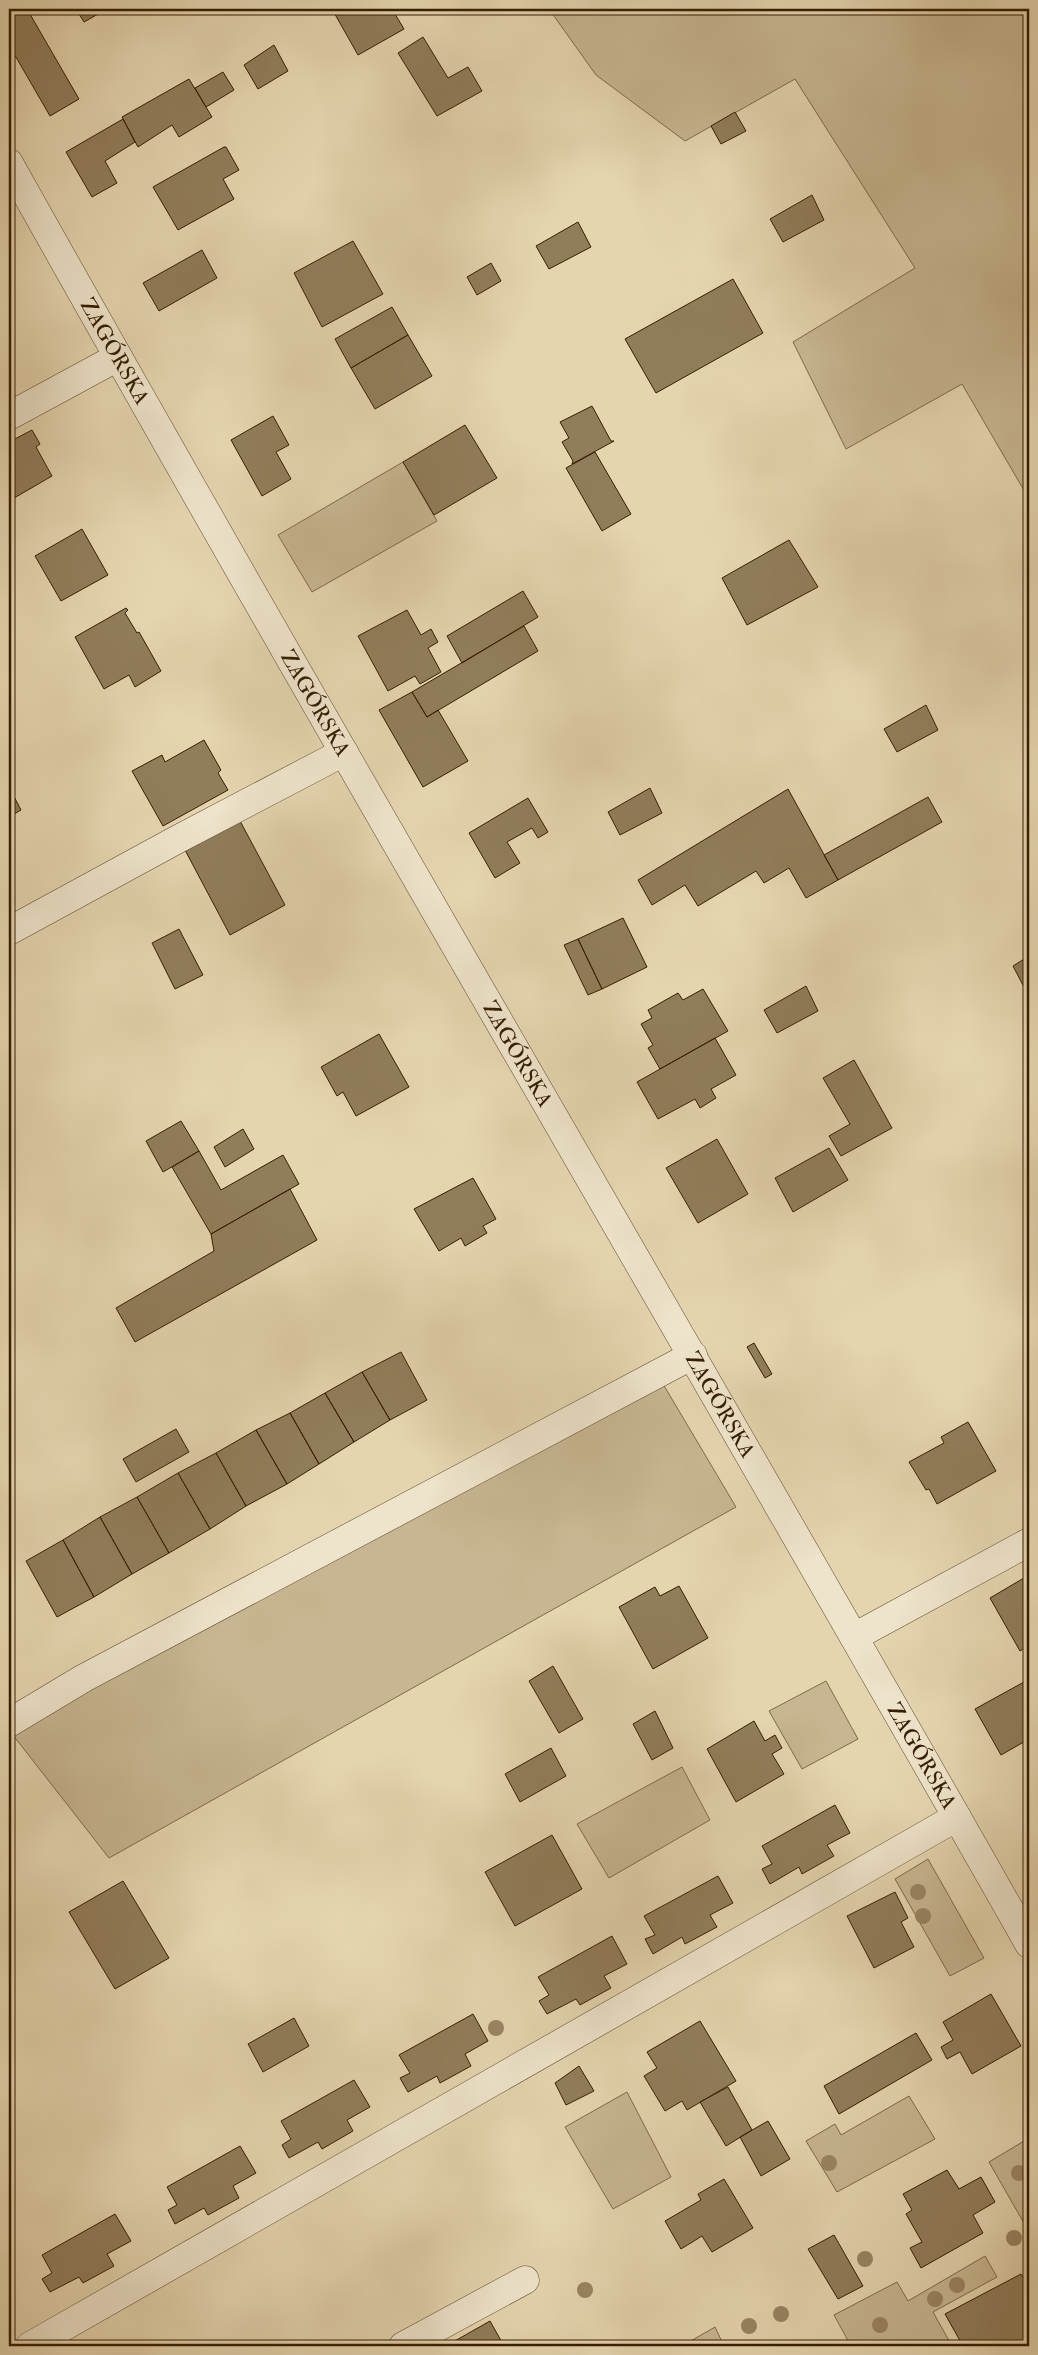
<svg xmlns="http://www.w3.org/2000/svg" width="1038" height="2355" font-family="'IM FELL Double Pica',serif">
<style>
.green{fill:#c7b691;stroke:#7e6a49}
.building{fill:#917d5b;stroke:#351e01}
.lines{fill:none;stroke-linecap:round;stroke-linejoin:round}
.minor-casing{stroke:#614c2c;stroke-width:29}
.minor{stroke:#eee4cb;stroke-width:28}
.tree{fill:#998563}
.labels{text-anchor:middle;stroke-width:4.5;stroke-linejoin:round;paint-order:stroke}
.street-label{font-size:21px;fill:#351e01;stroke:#eee4cb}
</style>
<rect width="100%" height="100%" fill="#e5d5af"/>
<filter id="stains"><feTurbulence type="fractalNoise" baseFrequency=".004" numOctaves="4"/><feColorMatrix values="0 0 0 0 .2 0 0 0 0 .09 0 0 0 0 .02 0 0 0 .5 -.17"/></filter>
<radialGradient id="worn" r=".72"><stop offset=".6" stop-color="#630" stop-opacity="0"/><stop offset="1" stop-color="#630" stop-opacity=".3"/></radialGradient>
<!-- green -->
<path class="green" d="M549 9H1029V499L962 384 846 449 793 342 915 268 795 79 685 141 596 75Z
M403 462 437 521 312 592 278 535Z
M663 1384 736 1507 109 1858 9 1730Z
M826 1681 858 1739 802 1769 769 1711Z
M682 1767 710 1820 609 1878 577 1824Z
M928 1859 984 1958 950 1976 895 1879Z
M627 2092 671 2177 613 2209 565 2127Z
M909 2096 935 2139 837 2192 806 2141 835 2124 841 2135Z
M1029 2138V2232L989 2162Z
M985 2256 997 2277 933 2312 952 2346H851L834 2315 897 2282 908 2301Z
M715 2327 724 2346H682Z"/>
<!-- building -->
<path class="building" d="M23 9H27L79 99 50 116 9 45V17Z
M76 9H107L84 22Z
M332 9H392L404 29 358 55Z
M423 37 448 78 468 67 482 91 437 116 398 53Z
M274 45 288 71 258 89 244 65Z
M223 72 234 90 206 107 195 88Z
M189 79 212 117 179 137 172 125 138 147 122 117Z
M735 112 746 131 721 144 711 126Z
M123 119 135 142 105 161 117 183 92 197 66 152Z
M224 147H226L239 170 223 179 234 199 178 230 153 187Z
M812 195 824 220 783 242 770 219Z
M578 222 591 247 549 269 536 246Z
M353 241 383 294 322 327 294 273Z
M202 250 217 278 159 311 143 283Z
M491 263 501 281 477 295 467 277Z
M733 279 763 333 656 393 625 339Z
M392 307 408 335 351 368 335 339Z
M408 335 432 376 375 409 351 368Z
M592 406 611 441H614L572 464 573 461 562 442 569 438 560 422Z
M273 416 289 445 276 452 291 479 262 496 231 440Z
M465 425 497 478 434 515 403 462Z
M32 430 40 444 36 447 52 476 9 501V442Z
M595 452 631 514 602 531 566 468Z
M82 529 108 575 61 601 35 556Z
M789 540 818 587 747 625 722 578Z
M523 591 538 617 462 663 447 636Z
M126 608 128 610 125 613 137 633 139 632 161 671 135 687 129 675 104 689 75 637Z
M407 610 421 635 431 629 438 642 428 648 441 672 420 684 415 676 388 691 358 636Z
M524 626 538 651 427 717 412 692Z
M412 692 427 717 438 710 468 761 423 787 379 710Z
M926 705 938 730 897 752 884 729Z
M204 740 221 770 218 773 228 790 163 826 132 771 162 755 165 762Z
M650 788 662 813 620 835 608 812Z
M10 789 21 810 9 817V790Z
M788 789 838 880 806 898 789 868 764 883 756 871 698 906 685 885 652 905 638 880Z
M928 797 942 822 838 880 824 855Z
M528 798 548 832 538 838 532 828 507 842 520 863 495 878 469 833Z
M240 821 285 905 230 935 185 850Z
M623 918 647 967 602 989 578 939Z
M179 929 203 975 175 989 152 943Z
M578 939 602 989 588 995 564 945Z
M1029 956V986L1025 989 1013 966Z
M806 986 818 1011 777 1033 764 1010Z
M703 989 728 1031 660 1069 648 1048 653 1045 641 1024 652 1018 648 1010 678 993 683 1000Z
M379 1034 409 1087 356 1116 343 1092 337 1096 321 1067Z
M715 1038 736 1075 711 1089 716 1098 700 1108 695 1099 658 1119 637 1082Z
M854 1060 892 1128 841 1156 829 1136 850 1124 823 1078Z
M181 1121 199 1151 163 1172 146 1141Z
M243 1129 254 1149 225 1167 214 1147Z
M717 1139 748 1194 698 1223 666 1168Z
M829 1148 848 1180 793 1212 775 1178Z
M199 1151 221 1190 283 1155 299 1184 211 1234 172 1167Z
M473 1178 496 1219 483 1226 487 1233 465 1246 461 1238 439 1251 414 1209Z
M290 1189 317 1240 135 1342 116 1308 214 1251 211 1234Z
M754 1343 772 1374 765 1378 747 1347Z
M401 1352 427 1400 390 1420 362 1372Z
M362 1372 390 1420 354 1442 325 1393Z
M325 1393 354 1442 319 1464 290 1413Z
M290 1413 319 1464 287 1484 256 1430Z
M968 1422 996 1471 937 1504 929 1489 926 1490 909 1462 944 1443 941 1437Z
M176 1429 189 1452 136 1482 123 1459Z
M256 1430 287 1484 246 1506 216 1453Z
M216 1453 246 1506 210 1529 178 1473Z
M178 1473 210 1529 169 1553 137 1497Z
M137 1497 169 1553 132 1574 100 1517Z
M100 1517 132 1574 94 1597 63 1540Z
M63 1540 94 1597 57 1617 26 1561Z
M1029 1575V1645L1020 1651 990 1598Z
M679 1586 708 1638 653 1669 619 1607 655 1587 660 1596Z
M553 1666 583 1719 559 1733 529 1681Z
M1024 1682 1029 1692V1739L1001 1755 975 1709Z
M655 1711 673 1748 652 1760 633 1724Z
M754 1721 765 1741 775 1735 782 1748 772 1754 784 1774 736 1802 707 1749Z
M551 1748 566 1776 520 1802 505 1774Z
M835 1805 850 1833 827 1845 834 1856 802 1874 799 1867 770 1884 762 1869 772 1864 762 1846Z
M552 1835 582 1889 515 1926 485 1872Z
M718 1876 733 1903 710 1915 717 1927 685 1944 682 1937 653 1954 645 1939 655 1935 644 1916Z
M123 1881 169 1958 115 1989 69 1912Z
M895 1892 908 1918 901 1922 914 1947 874 1968 847 1916Z
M612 1936 627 1964 604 1976 611 1988 580 2005 576 1999 547 2014 539 2001 549 1995 538 1977Z
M991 1994 1021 2046 972 2074 960 2052 947 2059 941 2047 953 2040 943 2022Z
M473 2014 488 2041 465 2054 471 2066 440 2083 437 2076 408 2092 400 2078 410 2073 399 2055Z
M294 2018 309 2046 263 2072 248 2044Z
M700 2021 736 2081 687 2110 682 2101 665 2111 644 2076 657 2068 647 2052Z
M916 2033 932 2060 839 2114 824 2086Z
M579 2066 594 2091 566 2105 555 2083Z
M354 2080 370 2107 347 2120 353 2131 322 2149 318 2142 289 2158 282 2145 291 2139 281 2121Z
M728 2087 752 2130 726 2146 700 2102Z
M768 2121 790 2159 761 2176 740 2137Z
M240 2146 256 2173 233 2186 239 2198 208 2215 204 2208 175 2224 168 2210 177 2205 167 2187Z
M947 2170 959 2189 981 2177 995 2202 973 2215 983 2233 921 2268 910 2248 922 2242 906 2214 912 2210 903 2194Z
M724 2179 753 2228 712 2252 702 2236 681 2249 665 2221 701 2200 698 2194Z
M115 2214 131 2241 107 2254 114 2266 83 2283 79 2277 50 2292 42 2279 52 2273 42 2255Z
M834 2235 863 2286 838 2299 808 2249Z
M1021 2274 1029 2287V2307L1027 2308 1029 2312V2345L963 2346 945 2314Z
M490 2321 504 2346H446Z"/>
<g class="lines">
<!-- minor casing -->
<g class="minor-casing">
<g id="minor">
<path id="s1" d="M9 163C343 760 692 1349 1029 1944"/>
<path d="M9 416 118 357"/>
<path d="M9 931 180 838 344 752"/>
<path d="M854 1637 1029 1542"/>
<path d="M9 1723 84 1678 693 1355"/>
<path d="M30 2346 957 1817"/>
<path d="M403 2346 525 2280"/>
</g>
</g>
<!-- minor -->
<use href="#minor" class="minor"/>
</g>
<!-- trees -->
<g class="tree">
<circle cx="918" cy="1892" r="8"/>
<circle cx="923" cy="1916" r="8"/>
<circle cx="496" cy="2028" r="8"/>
<circle cx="829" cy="2163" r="8"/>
<circle cx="1019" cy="2173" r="8"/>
<circle cx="1014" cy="2238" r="8"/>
<circle cx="865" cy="2259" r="8"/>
<circle cx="957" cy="2285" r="8"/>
<circle cx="585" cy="2290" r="8"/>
<circle cx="935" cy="2299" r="8"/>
<circle cx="781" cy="2314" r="8"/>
<circle cx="880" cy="2325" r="8"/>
<circle cx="749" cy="2326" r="8"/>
</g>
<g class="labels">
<!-- street labels -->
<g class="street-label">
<text dy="7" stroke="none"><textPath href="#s1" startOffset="216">ZAGÓRSKA</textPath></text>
<text dy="7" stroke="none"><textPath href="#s1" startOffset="621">ZAGÓRSKA</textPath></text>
<text dy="7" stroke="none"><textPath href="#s1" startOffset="1026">ZAGÓRSKA</textPath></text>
<text dy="7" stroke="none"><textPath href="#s1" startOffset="1431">ZAGÓRSKA</textPath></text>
<text dy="7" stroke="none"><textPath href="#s1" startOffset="1836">ZAGÓRSKA</textPath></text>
</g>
</g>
<!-- margin -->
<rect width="1038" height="2355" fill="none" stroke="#e5d5af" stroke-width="30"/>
<rect x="10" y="10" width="1018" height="2335" fill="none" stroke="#351e01" stroke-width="2.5"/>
<rect x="15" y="15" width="1008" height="2325" fill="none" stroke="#351e01"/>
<rect width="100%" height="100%" filter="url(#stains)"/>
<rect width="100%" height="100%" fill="url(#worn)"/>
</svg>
